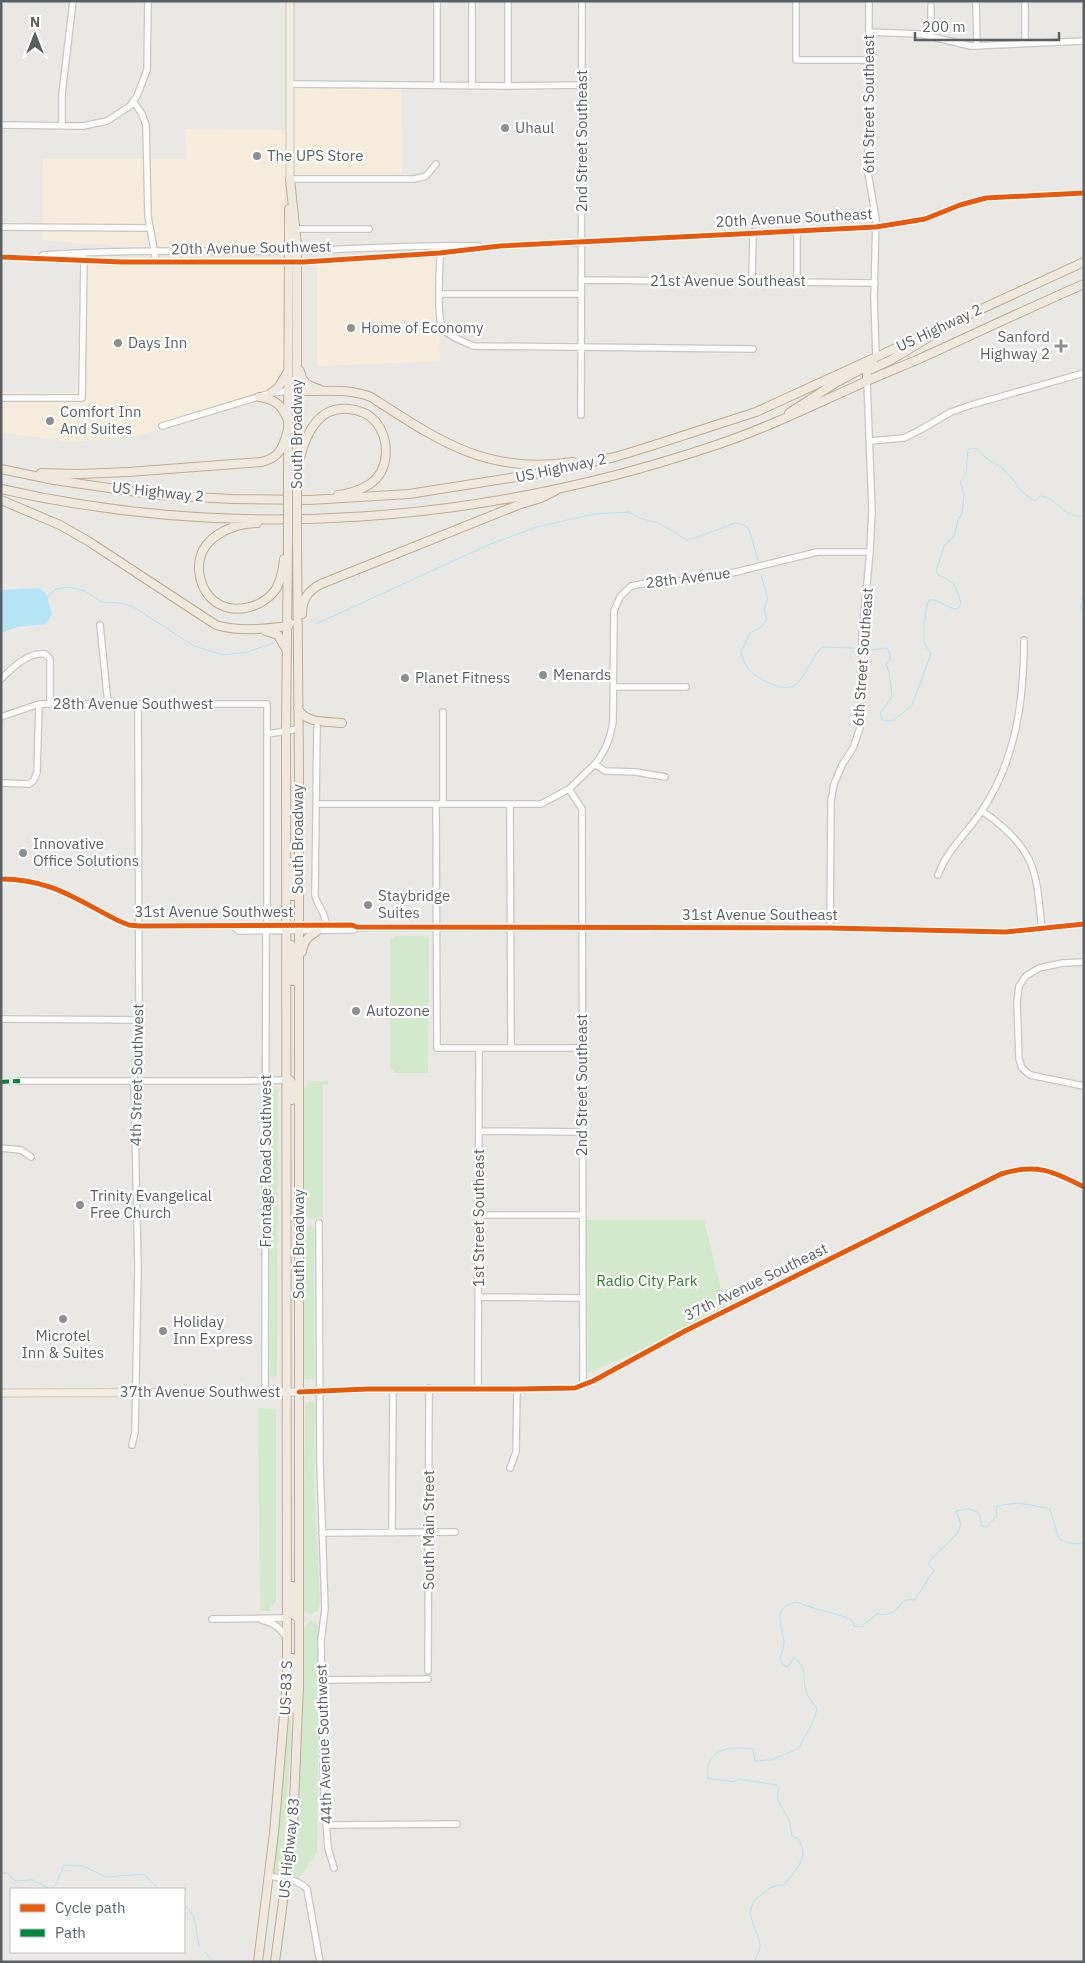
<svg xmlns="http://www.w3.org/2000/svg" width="1085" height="1963" font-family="'IBM Plex Sans',sans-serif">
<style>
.commercial{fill:#f6ecdb}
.green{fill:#d2e9cc}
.water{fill:#b5e4f7}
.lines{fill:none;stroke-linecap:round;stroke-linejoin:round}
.stream{stroke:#b5e4f7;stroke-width:1}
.minor-casing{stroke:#c6c7c6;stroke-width:8}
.major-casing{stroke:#d5c5af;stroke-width:9}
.highway-casing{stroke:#c1ac91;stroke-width:10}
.minor{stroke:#fcfcfb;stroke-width:5.5}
.major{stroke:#f2eee6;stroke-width:7}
.highway{stroke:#eee8df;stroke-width:8}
.highway-bridge-casing{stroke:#c1ac91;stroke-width:10;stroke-linecap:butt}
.highway-bridge{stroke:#eee8df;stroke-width:8}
.quiet{stroke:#00873e;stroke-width:4;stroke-dasharray:8 4;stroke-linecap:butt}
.cycleway-casing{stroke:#fff;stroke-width:8}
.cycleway{stroke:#e8590c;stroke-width:5}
.poi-dot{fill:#8c8f90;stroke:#fff;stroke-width:2}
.labels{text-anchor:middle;stroke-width:4.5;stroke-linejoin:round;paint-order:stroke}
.street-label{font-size:15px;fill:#595f63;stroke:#fff}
.poi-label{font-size:15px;fill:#595f63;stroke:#fff;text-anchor:start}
.park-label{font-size:15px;fill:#32822a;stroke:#fff}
</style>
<rect width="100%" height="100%" fill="#eae8e4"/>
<!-- commercial -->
<path class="commercial" d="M293 88H401L402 174 295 176Z
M185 129 286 130 284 247 143 248 42 240 43 159H186Z
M437 256 440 361 317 366V264Z
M79 263 286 264 285 364 275 386 261 394 137 436 69 442 1 432V392L78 393Z"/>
<!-- green -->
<path class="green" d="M394 936H424L429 938 428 1073H395L390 1067V940Z
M310 1081H328V1085H323V1217L311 1219 302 1211 303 1089Z
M269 1088 278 1090 277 1376 270 1377Z
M585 1220H704L726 1310 695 1326 588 1373Z
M311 1225 314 1229V1377L310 1380 303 1379V1231Z
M311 1402 315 1403 314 1480 320 1604 318 1611 311 1614 305 1612 303 1607 305 1403Z
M258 1408 276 1409V1601L268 1611 260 1610Z
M311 1620 320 1627 317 1852 298 1880 290 1872 298 1801 302 1725 303 1628Z
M288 1696 292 1733 281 1873 279 1875H275L273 1872Z"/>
<!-- water -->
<path class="water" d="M39 588 46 593 52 614 46 624 17 627 1 633V590Z"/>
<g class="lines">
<!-- stream -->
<path class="stream" d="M761 575 768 598 764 609 767 620 760 628 750 633 741 652C746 669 749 672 765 681 803 702 802 668 822 647L854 648
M1084 592 1080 609 1084 612
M46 598 56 589 69 587 85 591 102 602 120 603 132 606 194 646 223 655 247 652 274 643
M316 624 488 545 537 527 594 514 629 512 639 518 659 523 687 540 694 538 736 523 744 525 749 529 758 560
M871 650 886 648 888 649 891 658 886 664 889 672 892 696 880 714 881 718 885 721 894 720 912 705 931 654C930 651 926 647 925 644 922 634 925 609 929 600 940 598 946 609 957 609L961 604C957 588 954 580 938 575L936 571 944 546 954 537 958 520 962 513 964 495 960 482 966 474 968 450C978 445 978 451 986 458 991 462 997 464 1002 468 1015 479 1020 494 1035 501L1040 496C1057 497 1065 520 1084 516
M1 1873H7L15 1881 33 1880 51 1889 57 1882 64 1865 83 1866 106 1877 144 1874 158 1889
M184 1907H187L194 1917 199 1946
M205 1952 214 1962
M754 1962C756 1958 759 1952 760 1947 761 1930 737 1911 762 1894 769 1889 773 1885 783 1885 790 1878 803 1864 803 1853 803 1849 800 1844 800 1840L792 1836C791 1830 791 1824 788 1819 783 1807 774 1801 779 1788L777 1785 738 1779 734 1782C725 1779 716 1781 708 1778 708 1773 707 1766 709 1762 718 1746 737 1747 753 1749L755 1761C761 1762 765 1759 771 1760L798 1749C805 1734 814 1725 817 1708 812 1703 808 1697 806 1691 802 1679 808 1665 793 1658L788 1667 783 1665 780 1659C781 1654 784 1648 784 1643 783 1624 770 1608 797 1602 815 1610 834 1612 852 1620L854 1626 861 1627 878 1613 881 1615C885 1614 890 1614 893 1612 903 1605 900 1598 915 1600L934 1570 928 1564C935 1553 958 1537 960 1527 961 1522 958 1516 956 1511L970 1509 979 1513 982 1526 986 1527 997 1516 996 1507C1015 1500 1031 1505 1050 1509L1059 1539C1067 1543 1075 1546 1084 1542"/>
<!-- minor casing -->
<g class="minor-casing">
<path id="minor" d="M437 1V85
M472 1V86
M508 1V86
M796 1V60H869
M869 1 868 173 876 219 874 297 876 357
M976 1 977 46
M1025 1V43
M869 32 920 34 971 46 1084 41
M929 36 931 32V6
M291 84 508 86 582 85
M133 101 142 114 146 125 148 216 156 261
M1 125 83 126 107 121 130 106 137 96 147 70 148 1
M62 125V94L73 1
M290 179H414L426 176 436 164
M1 227 150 228
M295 229H369
M797 231V282
M440 253C440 267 436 319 443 329 450 337 464 342 474 346L753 349
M43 255C125 249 207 252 289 251 352 250 415 244 478 246
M1 257 122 262H304L440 253 500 246 876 227 925 219 960 205 986 198 1084 193
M581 280 875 283
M752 282 753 232
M440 294H581
M1 398H82L84 256
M581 415 582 1
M162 426 271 393 288 391
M870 441 904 438 920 430 951 412 971 405 1084 373
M100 625 108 704
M1 679C13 667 28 652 45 654L50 659V704
M614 687H686
M443 712V804
M1 717 39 704H267V925
M317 726 315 895C317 906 326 913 326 925
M268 734 298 729
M595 764C606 750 610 739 613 722L614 611 620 597 631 586 657 581 695 580 736 572 817 552H870
M1 783 29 784 34 780 37 772 39 704
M569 789 582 809 583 1385
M317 804H541L569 789 595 764 605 771 636 772 665 777
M436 804 437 1048H582
M510 804 511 1048
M982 811C998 822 1016 837 1026 854 1039 875 1039 906 1042 929
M938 875C947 850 967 833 981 812 1016 761 1024 700 1024 640
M1 879C51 879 77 900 119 921L129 925 139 926 352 925 357 927 830 928 1006 932 1084 924
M234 927 239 931 353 930 357 927
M830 928 831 801 834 784 842 765 853 748 860 728 861 709 862 635 870 552 872 510 867 381
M1084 962 1063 963 1039 968 1026 976 1019 986 1017 1002 1019 1059 1022 1068 1030 1075 1084 1086
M1 1019 139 1020
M20 1081H243L286 1080
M479 1131 582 1132
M1 1148 21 1150 31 1157
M479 1215H582
M319 1223 320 1465 325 1609 321 1641 324 1796 328 1848 334 1868
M479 1297 582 1298
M478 1389 479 1048
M265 1392 266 931
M299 1392 367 1389H517L575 1388 593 1381 685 1331 1001 1174C1036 1163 1053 1171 1084 1187
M132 1445 135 1432 138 1267 134 1080 139 1025 138 704
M510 1468 516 1452 517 1389
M322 1533 455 1532
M392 1533 393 1389
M212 1619 287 1618
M262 1620C274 1623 281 1628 287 1639
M428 1671 429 1388
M322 1680 428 1679
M326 1825 457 1824
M268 1876C281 1878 298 1879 307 1889L320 1962"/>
</g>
<!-- major casing -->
<g class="major-casing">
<path id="major" d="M290 1V179
M1 1393 299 1392"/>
</g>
<!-- highway casing -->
<g class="highway-casing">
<path id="highway" d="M290 179 297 245V483
M300 371C302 383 308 386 319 389
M867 381V371L891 360 929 337
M288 391C316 392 345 387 371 397 439 441 487 475 573 462
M271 393 278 388 287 373
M259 397C274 399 281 404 287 418
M789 413 837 382 873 363
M300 458C306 433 319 406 349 409 359 410 369 414 376 422 390 440 390 470 370 484 360 490 349 494 338 495
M1 469 54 480 158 495 232 499 310 500 409 494 542 473 615 457 651 446 756 412 1084 262
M41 473 79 474 128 472 261 462C280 458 283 447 288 430
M288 483 289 209
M1 489C238 543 486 523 716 445 764 429 810 407 856 386 877 376 898 368 919 359 974 334 1029 308 1084 284
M1 500 60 525 88 541 216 625C239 632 264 629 288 626L290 623
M257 523C229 524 197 539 199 571 200 580 203 589 209 596 227 617 261 610 276 589 281 580 283 569 284 559
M302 614C302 599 308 591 321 584L518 505 541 498 555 491
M266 631 278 635 286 649
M298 709C307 724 326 721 342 723
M290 870 293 896
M291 945 293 981
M302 952C303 941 308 937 317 931
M286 1080H290L292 1084V1100
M292 1586 293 1614 299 1619
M292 1658 294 1709
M258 1962 274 1833 287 1681 286 730 288 537
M275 1962 293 1825 299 1685V774L297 542"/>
</g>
<!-- minor -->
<use href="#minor" class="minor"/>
<!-- major -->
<use href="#major" class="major"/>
<!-- highway -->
<use href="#highway" class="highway"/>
<!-- highway-bridge casing -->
<g class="highway-bridge-casing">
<path id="highway-bridge" d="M297 483V542
M288 537V483"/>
</g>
<!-- highway-bridge -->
<use href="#highway-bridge" class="highway-bridge"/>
<!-- quiet -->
<path class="quiet" d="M1 1082 20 1081"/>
<!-- cycleway casing -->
<g class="cycleway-casing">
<path id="cycleway" d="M1 257 122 262H304L440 253 500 246 876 227 925 219 960 205 986 198 1084 193
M1 879C51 879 77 900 119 921L129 925 139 926 352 925 357 927 830 928 1006 932 1084 924
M299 1392 367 1389H517L575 1388 593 1381 685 1331 1001 1174C1036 1163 1053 1171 1084 1187"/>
</g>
<!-- cycleway -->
<use href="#cycleway" class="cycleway"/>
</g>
<!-- markers -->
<g class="poi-dot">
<circle cx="505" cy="128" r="5"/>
<circle cx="257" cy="156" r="5"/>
<circle cx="351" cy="328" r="5"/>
<circle cx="118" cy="343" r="5"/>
<path d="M1058.5 338.5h5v5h5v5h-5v5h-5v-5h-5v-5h5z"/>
<circle cx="50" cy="421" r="5"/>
<circle cx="543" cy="675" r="5"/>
<circle cx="405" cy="678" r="5"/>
<circle cx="23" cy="853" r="5"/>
<circle cx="368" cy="905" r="5"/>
<circle cx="356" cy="1011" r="5"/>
<circle cx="80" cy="1205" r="5"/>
<circle cx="63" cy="1319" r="5"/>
<circle cx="163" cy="1331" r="5"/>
</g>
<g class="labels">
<!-- street labels -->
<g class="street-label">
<text transform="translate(869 104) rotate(-90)" y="5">6th Street Southeast</text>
<text transform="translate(582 141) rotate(-90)" y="5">2nd Street Southeast</text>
<text transform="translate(794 218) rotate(-3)" y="5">20th Avenue Southeast</text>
<text transform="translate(251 248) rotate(-1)" y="5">20th Avenue Southwest</text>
<text x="728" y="286">21st Avenue Southeast</text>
<text transform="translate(939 328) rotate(-25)" y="5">US Highway 2</text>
<text transform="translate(297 434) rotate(-90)" y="5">South Broadway</text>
<text transform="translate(561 468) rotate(-12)" y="5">US Highway 2</text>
<text transform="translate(158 492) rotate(6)" y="5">US Highway 2</text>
<text transform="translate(688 578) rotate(-7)" y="5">28th Avenue</text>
<text transform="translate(863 657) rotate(-86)" y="5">6th Street Southeast</text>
<text x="133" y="709">28th Avenue Southwest</text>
<text transform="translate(298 839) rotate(-90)" y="5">South Broadway</text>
<text x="214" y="917">31st Avenue Southwest</text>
<text x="760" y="920">31st Avenue Southeast</text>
<text transform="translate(137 1075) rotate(-89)" y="5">4th Street Southwest</text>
<text transform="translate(582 1085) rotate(-90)" y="5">2nd Street Southeast</text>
<text transform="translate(266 1161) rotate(-90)" y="5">Frontage Road Southwest</text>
<text transform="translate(479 1218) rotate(-90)" y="5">1st Street Southeast</text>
<text transform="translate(299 1244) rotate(-90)" y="5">South Broadway</text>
<text transform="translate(756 1282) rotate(-26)" y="5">37th Avenue Southeast</text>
<text x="200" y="1397">37th Avenue Southwest</text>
<text transform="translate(429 1530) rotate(-90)" y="5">South Main Street</text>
<text transform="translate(286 1688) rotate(-88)" y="5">US-83 S</text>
<text transform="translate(324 1744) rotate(-92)" y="5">44th Avenue Southwest</text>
<text transform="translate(289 1848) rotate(-84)" y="5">US Highway 83</text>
</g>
<!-- poi labels -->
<g class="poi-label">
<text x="515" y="133">Uhaul</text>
<text x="267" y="161">The UPS Store</text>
<text x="361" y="333">Home of Economy</text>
<text x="1050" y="342" text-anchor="end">Sanford<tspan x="1050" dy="17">Highway 2</tspan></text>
<text x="128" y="348">Days Inn</text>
<text x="60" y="417">Comfort Inn<tspan x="60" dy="17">And Suites</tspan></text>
<text x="553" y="680">Menards</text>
<text x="415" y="683">Planet Fitness</text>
<text x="33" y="849">Innovative<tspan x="33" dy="17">Office Solutions</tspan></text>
<text x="378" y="901">Staybridge<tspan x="378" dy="17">Suites</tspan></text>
<text x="366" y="1016">Autozone</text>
<text x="90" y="1201">Trinity Evangelical<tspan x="90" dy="17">Free Church</tspan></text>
<text x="173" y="1327">Holiday<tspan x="173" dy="17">Inn Express</tspan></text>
<text x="63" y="1341" text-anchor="middle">Microtel<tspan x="63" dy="17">Inn &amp; Suites</tspan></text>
</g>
<!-- park labels -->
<g class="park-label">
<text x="647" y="1286">Radio City Park</text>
</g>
</g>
<!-- border -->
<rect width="1085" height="1963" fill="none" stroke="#595f63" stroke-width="5"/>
<!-- legend -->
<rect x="10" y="1888" width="175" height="65" fill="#ffffff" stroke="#bdbfc1"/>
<rect x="20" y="1904" width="25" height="8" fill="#e8590c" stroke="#bdbfc1"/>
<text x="55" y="1913" font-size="15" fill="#595f63">Cycle path</text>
<rect x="20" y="1929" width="25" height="8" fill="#00873e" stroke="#bdbfc1"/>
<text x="55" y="1938" font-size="15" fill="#595f63">Path</text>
<!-- north arrow -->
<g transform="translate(35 35)" stroke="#ffffff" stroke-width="4" paint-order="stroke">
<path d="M0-4L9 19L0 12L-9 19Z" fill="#595f63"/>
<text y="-8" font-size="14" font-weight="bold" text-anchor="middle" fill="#595f63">N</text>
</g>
<!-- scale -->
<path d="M915 32v8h144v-8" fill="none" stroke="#595f63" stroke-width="2.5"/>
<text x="922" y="32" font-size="15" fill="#595f63" stroke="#ffffff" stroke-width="4" paint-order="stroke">200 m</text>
</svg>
